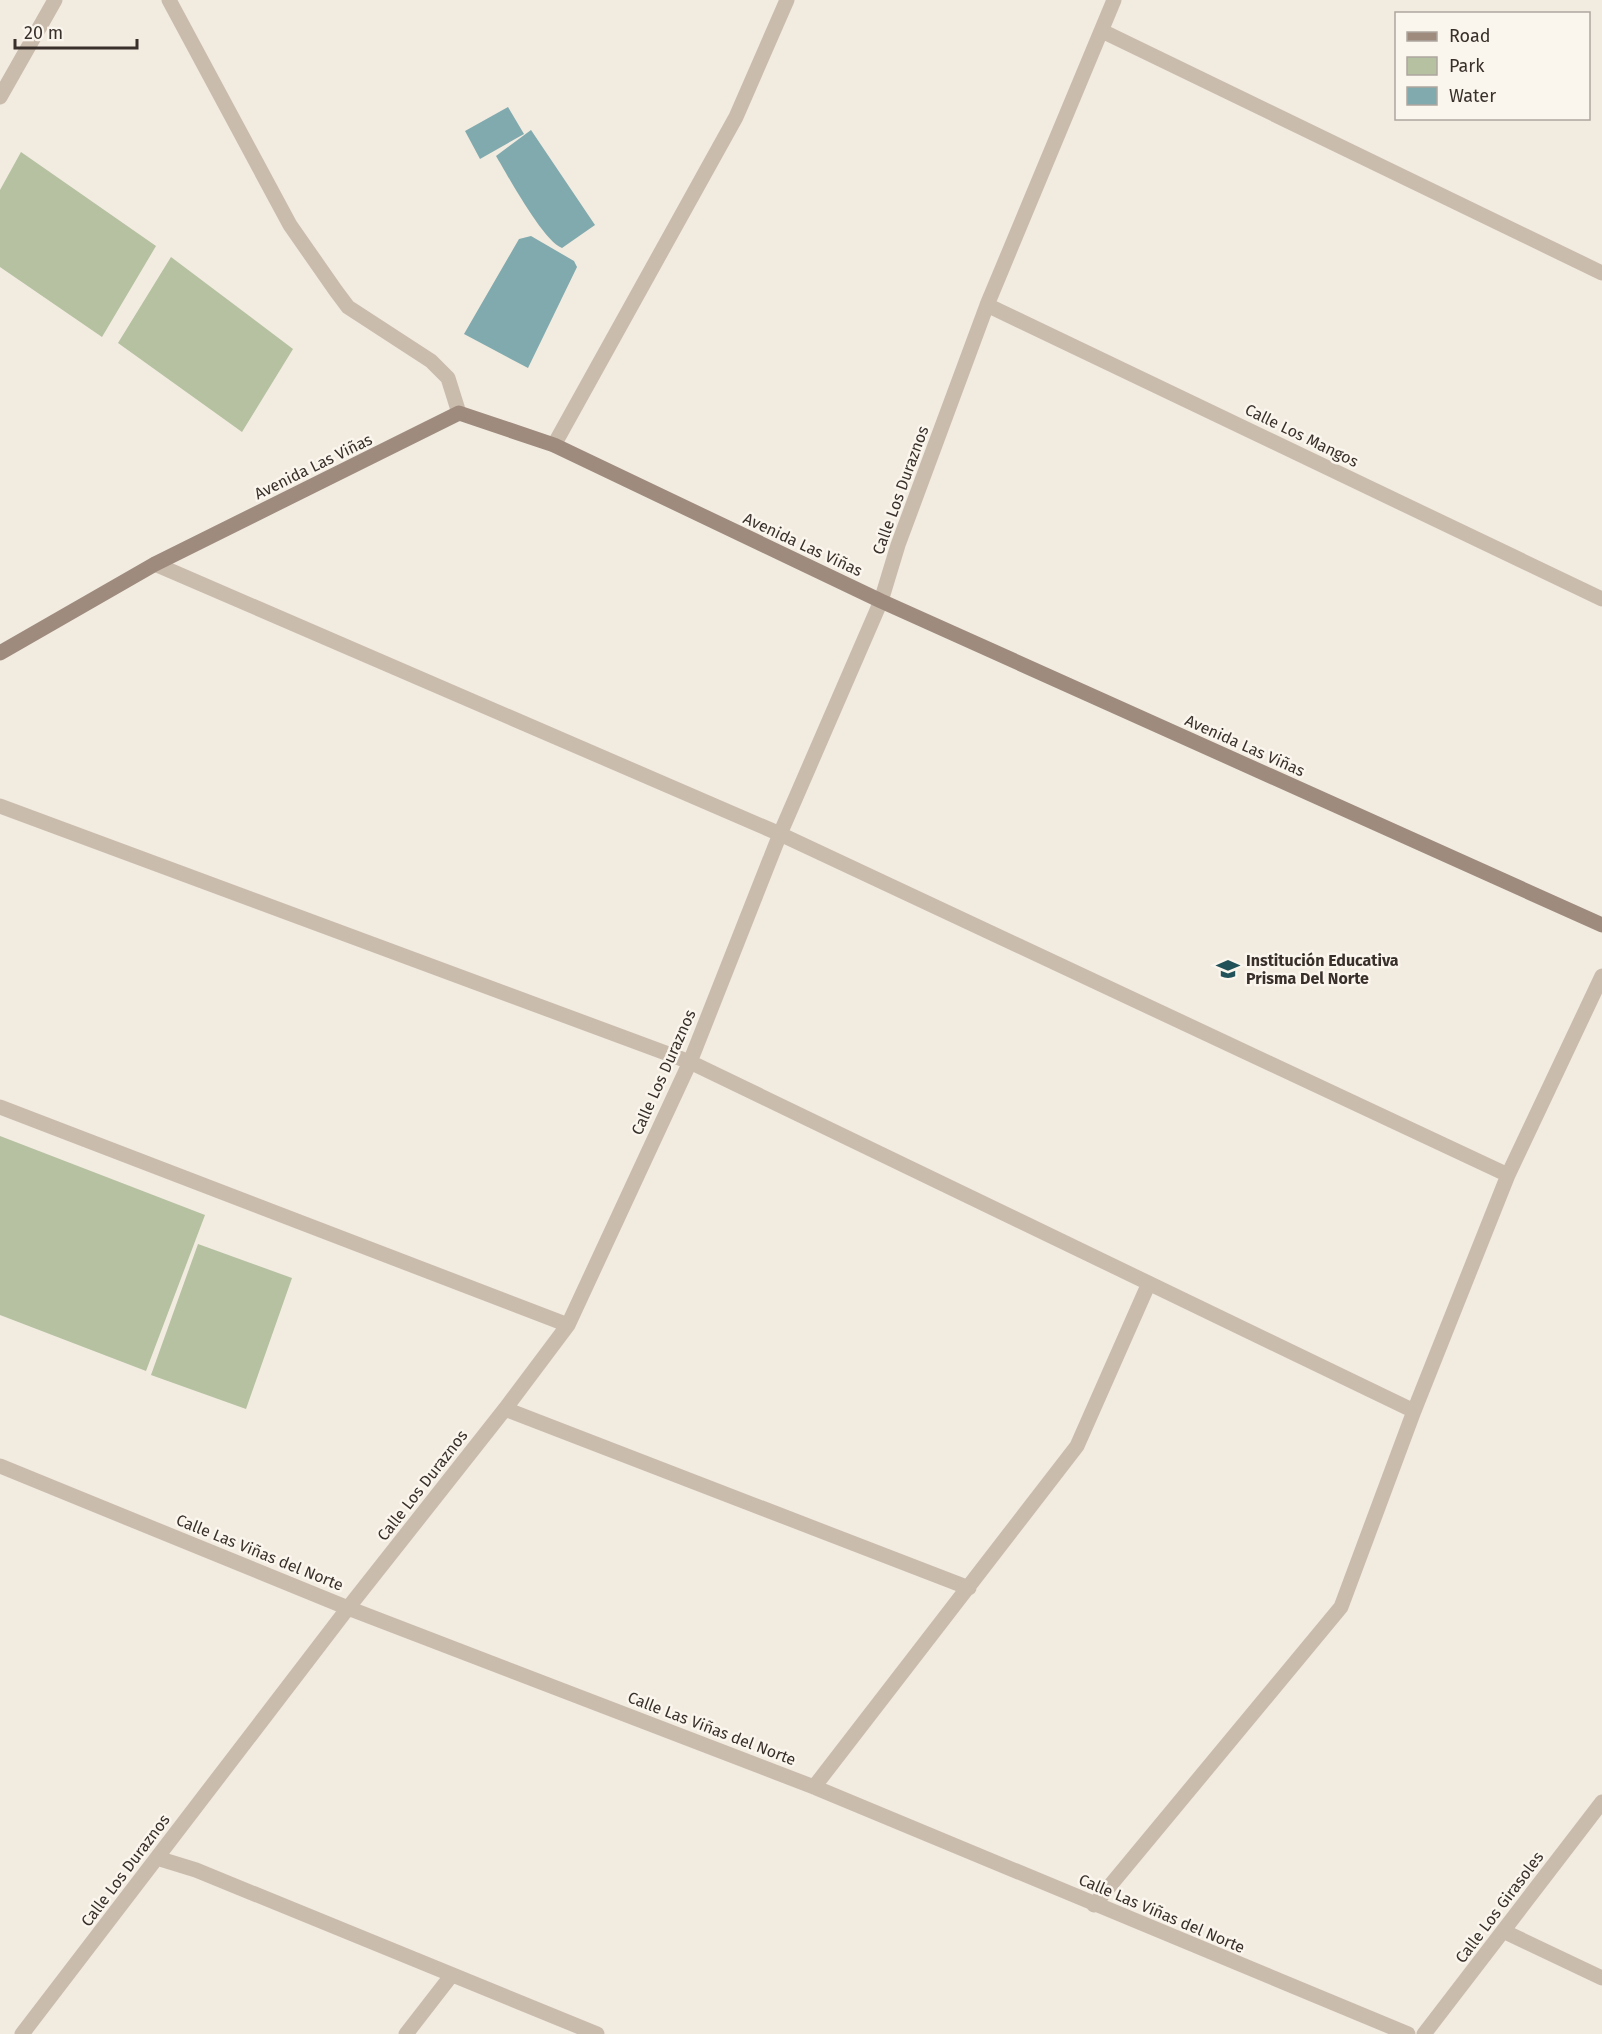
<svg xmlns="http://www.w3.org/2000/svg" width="1602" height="2034" font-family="'Fira Sans',sans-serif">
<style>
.green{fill:#b5c1a1}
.water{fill:#81aaae}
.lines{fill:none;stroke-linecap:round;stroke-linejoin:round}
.lane{stroke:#cabcad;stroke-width:15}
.street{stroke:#cabcad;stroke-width:15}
.secondary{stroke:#9e8b7e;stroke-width:15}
.labels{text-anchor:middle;stroke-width:5;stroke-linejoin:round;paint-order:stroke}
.street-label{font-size:16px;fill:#39302b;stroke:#faf5ed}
.poi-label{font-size:16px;font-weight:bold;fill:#39302b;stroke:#faf5ed;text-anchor:start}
</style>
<rect width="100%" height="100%" fill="#f2ebe0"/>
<!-- green -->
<path class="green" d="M21 152 156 246 102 337 0 267V190Z
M171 257 293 349 242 432 118 343Z
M0 1136 205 1215 146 1371 0 1315Z
M198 1244 292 1278 246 1409 151 1375Z"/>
<!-- water -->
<path class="water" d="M508 107 524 134 480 159 465 131Z
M531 130 595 225 562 248C543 241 508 176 496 156Z
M531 236 574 261 577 267 528 368 464 334 519 239Z"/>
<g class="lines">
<!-- lane -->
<path class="lane" d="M169 0 290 225 336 291 348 307 431 361 448 378 459 413"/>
<!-- street -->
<path class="street" d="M1102 31 1602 273
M0 97 55 0
M987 305 1602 599
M554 445 736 117 787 0
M155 564 780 834 1508 1175
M0 806 690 1062 1414 1411
M0 1107 568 1325
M505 1409 969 1588
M0 1466 348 1608 814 1787 1408 2034
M814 1787 1077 1446 1149 1283
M157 1858 196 1870 597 2034
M1094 1905 1341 1607 1414 1411 1508 1175 1602 976
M1503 1931 1602 1978
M22 2034 348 1608 505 1409 568 1325 690 1062 780 834 881 601 898 545 987 305 1114 0
M406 2034 451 1976
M1424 2034 1602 1802"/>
<!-- secondary -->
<path class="secondary" d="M0 653 155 564 459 413 554 445 881 601 1602 925"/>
</g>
<!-- icons -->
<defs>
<g id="school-bare" transform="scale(1.8)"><path d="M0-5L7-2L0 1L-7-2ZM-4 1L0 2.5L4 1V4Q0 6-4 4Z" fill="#225259" stroke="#faf5ed" stroke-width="2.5" paint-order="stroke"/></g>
</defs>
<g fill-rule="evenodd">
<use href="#school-bare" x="1228" y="969"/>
</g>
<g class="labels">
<!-- street labels -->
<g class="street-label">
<text transform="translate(1302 435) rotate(26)" y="6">Calle Los Mangos</text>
<text transform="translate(313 466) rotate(-26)" y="6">Avenida Las Viñas</text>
<text transform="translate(900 490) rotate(-70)" y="6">Calle Los Duraznos</text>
<text transform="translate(803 544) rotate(25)" y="6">Avenida Las Viñas</text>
<text transform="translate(1245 745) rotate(24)" y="6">Avenida Las Viñas</text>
<text transform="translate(663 1072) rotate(-66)" y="6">Calle Los Duraznos</text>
<text transform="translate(422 1485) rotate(-52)" y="6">Calle Los Duraznos</text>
<text transform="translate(260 1552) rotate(22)" y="6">Calle Las Viñas del Norte</text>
<text transform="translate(712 1728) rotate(21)" y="6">Calle Las Viñas del Norte</text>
<text transform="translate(125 1870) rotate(-53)" y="6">Calle Los Duraznos</text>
<text transform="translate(1499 1907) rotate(-53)" y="6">Calle Los Girasoles</text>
<text transform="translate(1162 1913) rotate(23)" y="6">Calle Las Viñas del Norte</text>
</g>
<!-- poi labels -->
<g class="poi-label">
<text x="1246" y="966">Institución Educativa<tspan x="1246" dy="18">Prisma Del Norte</tspan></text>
</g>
</g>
<!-- legend -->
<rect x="1395" y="12" width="195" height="108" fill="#faf5ed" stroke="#ada69f" stroke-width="1.5"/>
<rect x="1407" y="32" width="30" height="9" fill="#9e8b7e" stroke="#ada69f" stroke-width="1.5"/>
<text x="1449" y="42" font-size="18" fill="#39302b">Road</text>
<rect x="1407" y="57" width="30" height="18" fill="#b5c1a1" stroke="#ada69f" stroke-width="1.5"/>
<text x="1449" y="72" font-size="18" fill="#39302b">Park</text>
<rect x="1407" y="87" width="30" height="18" fill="#81aaae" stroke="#ada69f" stroke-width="1.5"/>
<text x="1449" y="102" font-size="18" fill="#39302b">Water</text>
<!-- scale -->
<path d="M15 39v9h122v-9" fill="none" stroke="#39302b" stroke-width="3"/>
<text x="24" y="39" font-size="18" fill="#39302b" stroke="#faf5ed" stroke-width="4.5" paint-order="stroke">20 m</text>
</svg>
